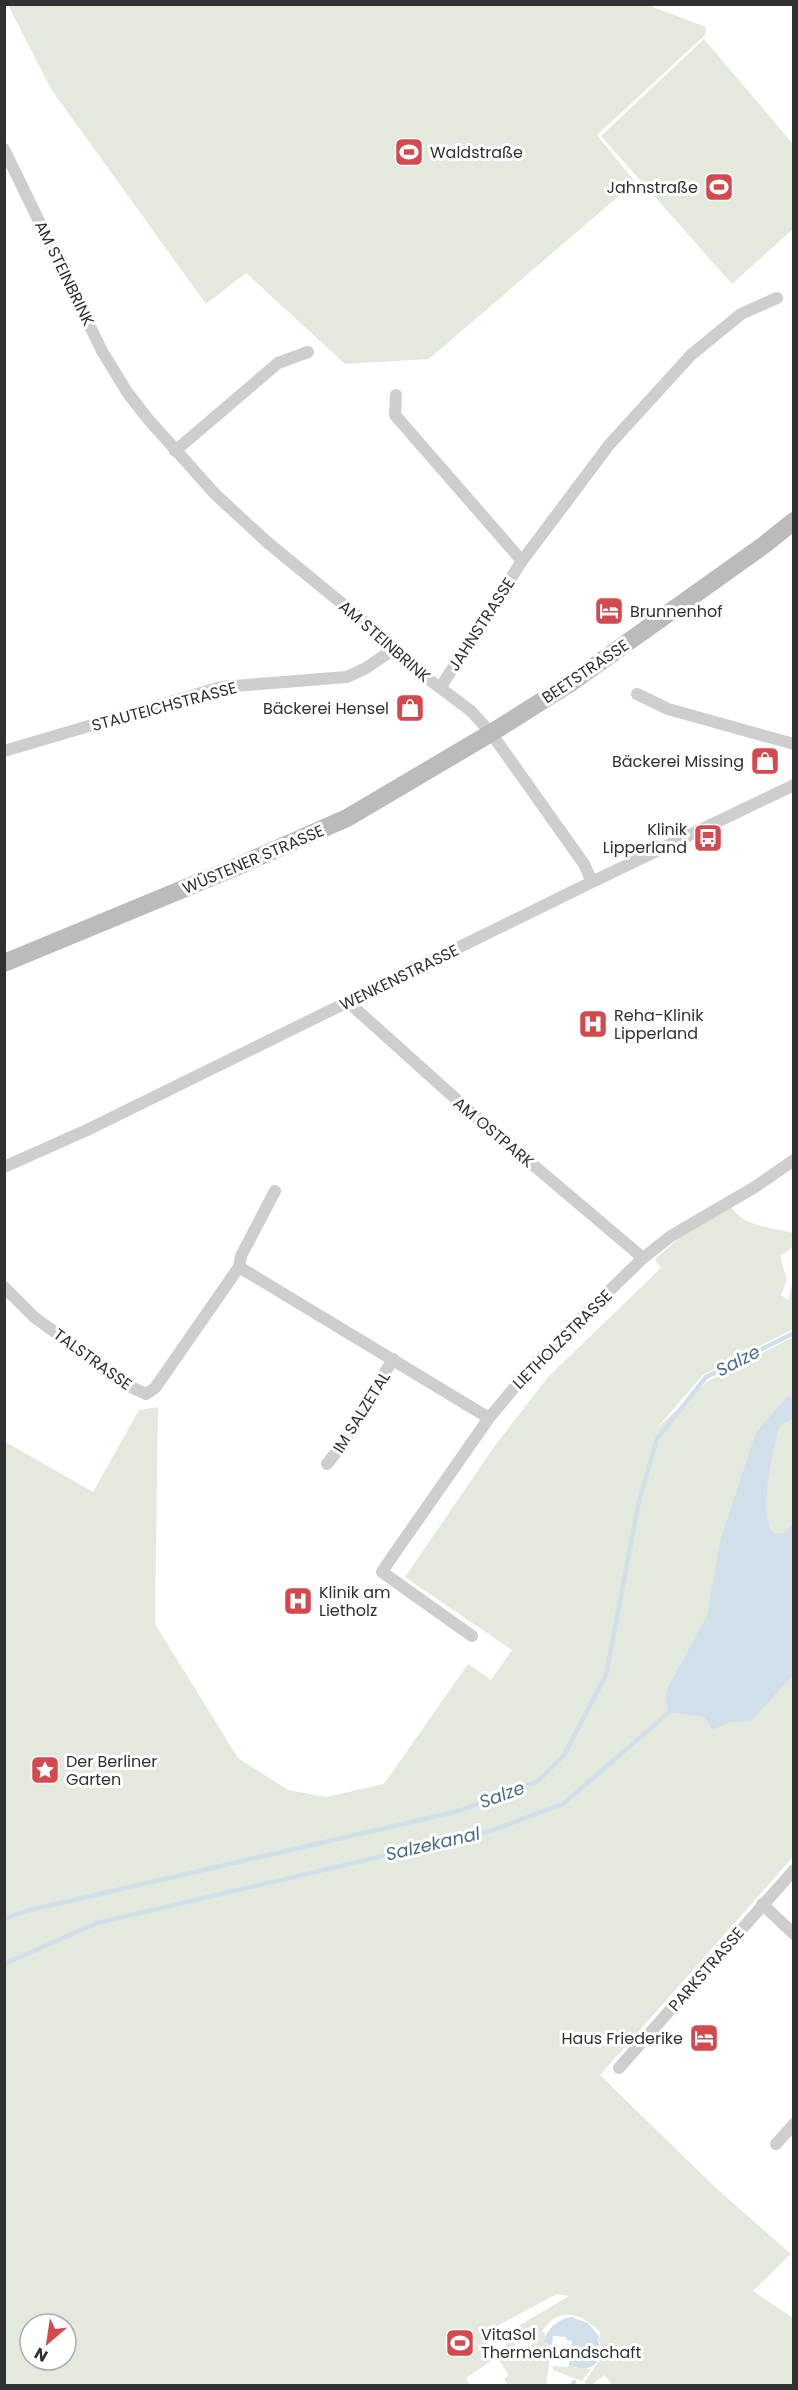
<svg xmlns="http://www.w3.org/2000/svg" width="798" height="2390" font-family="Poppins,sans-serif">
<style>
.green{fill:#e4e9de;fill-rule:evenodd}
.water{fill:#d0dfea}
.lines{fill:none;stroke-linecap:round;stroke-linejoin:round}
.stream{stroke:#d0dfea;stroke-width:4.5}
.minor{stroke:#cecece;stroke-width:12}
.secondary{stroke:#bbb;stroke-width:18}
.labels{text-anchor:middle;stroke-width:6;stroke-linejoin:round;paint-order:stroke}
.poi-label{font-size:16px;fill:#313131;stroke:#fff;text-anchor:start}
.street-label{font-size:16px;fill:#313131;stroke:#fff}
.water-label{font-size:18px;font-style:italic;fill:#476e8b;stroke:#fff}
</style>
<rect width="100%" height="100%" fill="#fff"/>
<!-- green -->
<path class="green" d="M645 4 706 27 705 35 597 135 635 182 429 359 345 364 246 273 206 304 51 89 8 5Z
M704 39 793 144V229L732 284 601 136Z
M731 1206C742 1227 772 1227 793 1233V1247L780 1256 787 1280 781 1295 788 1300 793 1281V1329L703 1375 656 1429 708 1381 793 1337V1857L600 2075 717 2189 791 2254 753 2291 793 2318V2385H608L611 2383 604 2375 592 2385 584 2383 603 2355 599 2340 600 2332C581 2313 560 2305 542 2331L546 2335 545 2343 552 2346 546 2385H508L504 2379 509 2375 497 2357 466 2378 470 2385H5L4 1441 93 1492 139 1410 158 1407 155 1624 238 1758 288 1790 326 1797 384 1784 468 1664 491 1680 512 1650 405 1577 494 1447 548 1377 661 1268 655 1259 691 1228ZM557 2294 569 2296 513 2329 510 2332 511 2338 497 2357 479 2328H493ZM30 2324H66V2360H30ZM524 2330 530 2332 534 2341 531 2346 524 2349 516 2345 514 2338 517 2333Z
M569 2365 575 2368 591 2369 582 2381 553 2370V2366L568 2367Z"/>
<!-- water -->
<path class="water" d="M789 1395 793 1401V1418L780 1426 778 1430C773 1455 757 1515 774 1534L784 1533 793 1523V1675L751 1721 730 1722 712 1730 705 1717 669 1712 665 1699 668 1687 707 1616 720 1542 756 1432Z
M571 2317 588 2323 599 2336C597 2342 600 2344 600 2351 600 2369 582 2372 569 2365L572 2341 566 2340 567 2337 553 2336 552 2346 544 2342C547 2328 557 2320 571 2317Z"/>
<g class="lines">
<!-- stream -->
<path class="stream" d="M4 1919 26 1911 459 1811 538 1781 564 1755 606 1675 639 1501 657 1439 706 1377 794 1333
M4 1964 97 1923 490 1831 563 1804 674 1708
M572 2386 574 2382"/>
<!-- minor -->
<path class="minor" d="M4 149 102 351 127 392 148 419 215 494 267 542 373 629 391 651 471 711 491 733 584 864 592 882
M396 395 395 415 522 561
M175 451 278 363 308 352
M440 688 522 561 609 445 691 355 741 314 777 298
M637 694 668 709 794 744
M4 751 221 687 347 677 366 668 391 651
M348 1002 466 1108 643 1258
M4 1167 87 1130 592 882 794 785
M239 1267 241 1256 275 1191
M4 1287 34 1317 129 1386 146 1394 155 1388 239 1267 489 1418
M327 1464 341 1446 393 1359
M472 1636 382 1572 392 1557 489 1418 534 1364 643 1258 671 1236 755 1187 794 1160
M762 1904 794 1934
M619 2068 794 1870
M776 2144 794 2124"/>
<!-- secondary -->
<path class="secondary" d="M4 963 229 870 347 818 491 733 572 682 764 545 794 521"/>
</g>
<!-- icons -->
<defs>
<g id="stadium-square" transform="scale(1.5)"><rect x="-9" y="-9" width="18" height="18" rx="4" fill="#d3494e" stroke="#fff"/><path d="M0-5a6.5 5 0 1 0 0 10a6.5 5 0 1 0 0-10ZM-3.5-1.8h7v3.6h-7Z" fill="#fff"/></g>
<g id="hotel-square" transform="scale(1.5)"><rect x="-9" y="-9" width="18" height="18" rx="4" fill="#d3494e" stroke="#fff"/><path d="M-6-4.5h1.5V1H6V5H4.5V3h-9V5H-6ZM-4 0a1.8 1.8 0 1 1 3.6 0ZM.5 0V-2.5h3Q6-2.5 6 0Z" fill="#fff"/></g>
<g id="shop-square" transform="scale(1.5)"><rect x="-9" y="-9" width="18" height="18" rx="4" fill="#d3494e" stroke="#fff"/><path d="M-5-2.5h2.3a2.7 3.5 0 0 1 5.4 0H5L5.5 6h-11ZM-1.5-2.5h3a1.5 2.3 0 0 0-3 0Z" fill="#fff"/></g>
<g id="bus-square" transform="scale(1.5)"><rect x="-9" y="-9" width="18" height="18" rx="4" fill="#d3494e" stroke="#fff"/><path d="M-5-6H5V4H4V6H2V4H-2V6H-4V4H-5ZM-3.5-4V0h7V-4ZM-3.5 1.2v1.5H-2V1.2ZM2 1.2v1.5H3.5V1.2Z" fill="#fff"/></g>
<g id="hospital-square" transform="scale(1.5)"><rect x="-9" y="-9" width="18" height="18" rx="4" fill="#d3494e" stroke="#fff"/><path d="M-5-5h3v3.5h4V-5h3V5h-3V1.5h-4V5h-3Z" fill="#fff"/></g>
<g id="sight-square" transform="scale(1.5)"><rect x="-9" y="-9" width="18" height="18" rx="4" fill="#d3494e" stroke="#fff"/><path d="M0-6L1.8-2.2L6-1.7L2.9 1.2L3.7 5.4L0 3.3L-3.7 5.4L-2.9 1.2L-6-1.7L-1.8-2.2Z" fill="#fff"/></g>
</defs>
<g fill-rule="evenodd">
<use href="#stadium-square" x="409" y="152"/>
<use href="#stadium-square" x="719" y="187"/>
<use href="#hotel-square" x="609" y="611"/>
<use href="#shop-square" x="410" y="708"/>
<use href="#shop-square" x="765" y="761"/>
<use href="#bus-square" x="708" y="838"/>
<use href="#hospital-square" x="593" y="1024"/>
<use href="#hospital-square" x="298" y="1601"/>
<use href="#sight-square" x="45" y="1770"/>
<use href="#hotel-square" x="704" y="2038"/>
<use href="#stadium-square" x="460" y="2343"/>
</g>
<g class="labels">
<!-- poi labels -->
<g class="poi-label">
<text x="430" y="158">Waldstraße</text>
<text x="698" y="193" text-anchor="end">Jahnstraße</text>
<text x="630" y="617">Brunnenhof</text>
<text x="389" y="714" text-anchor="end">Bäckerei Hensel</text>
<text x="744" y="767" text-anchor="end">Bäckerei Missing</text>
<text x="687" y="835" text-anchor="end">Klinik<tspan x="687" dy="18">Lipperland</tspan></text>
<text x="614" y="1021">Reha-Klinik<tspan x="614" dy="18">Lipperland</tspan></text>
<text x="319" y="1598">Klinik am<tspan x="319" dy="18">Lietholz</tspan></text>
<text x="66" y="1767">Der Berliner<tspan x="66" dy="18">Garten</tspan></text>
<text x="683" y="2044" text-anchor="end">Haus Friederike</text>
<text x="481" y="2340">VitaSol<tspan x="481" dy="18">ThermenLandschaft</tspan></text>
</g>
<!-- street labels -->
<g class="street-label">
<text transform="translate(65 273) rotate(64)" y="6">AM STEINBRINK</text>
<text transform="translate(481 624) rotate(-57)" y="6">JAHNSTRASSE</text>
<text transform="translate(385 641) rotate(41)" y="6">AM STEINBRINK</text>
<text transform="translate(585 671) rotate(-34)" y="6">BEETSTRASSE</text>
<text transform="translate(164 706) rotate(-15)" y="6">STAUTEICHSTRASSE</text>
<text transform="translate(253 859) rotate(-23)" y="6">WÜSTENER STRASSE</text>
<text transform="translate(399 977) rotate(-26)" y="6">WENKENSTRASSE</text>
<text transform="translate(494 1132) rotate(40)" y="6">AM OSTPARK</text>
<text transform="translate(562 1339) rotate(-45)" y="6">LIETHOLZSTRASSE</text>
<text transform="translate(93 1359) rotate(36)" y="6">TALSTRASSE</text>
<text transform="translate(361 1412) rotate(-58)" y="6">IM SALZETAL</text>
<text transform="translate(706 1969) rotate(-49)" y="6">PARKSTRASSE</text>
</g>
<!-- water labels -->
<g class="water-label">
<text transform="translate(738 1361) rotate(-27)" y="6">Salze</text>
<text transform="translate(502 1795) rotate(-20)" y="6">Salze</text>
<text transform="translate(433 1844) rotate(-13)" y="6">Salzekanal</text>
</g>
</g>
<!-- border -->
<rect width="798" height="2390" fill="none" stroke="#313131" stroke-width="12"/>
<!-- north arrow -->
<g transform="translate(48 2342) rotate(209)"><circle r="28" fill="#ffffff" stroke="#adadad" stroke-width="1.5"/>
<path d="M0-4.5L10 22L0 15L-10 22Z" fill="#d3494e"/>
<text y="-9" font-size="16" font-weight="bold" text-anchor="middle" fill="#313131">N</text>
</g>
</svg>
